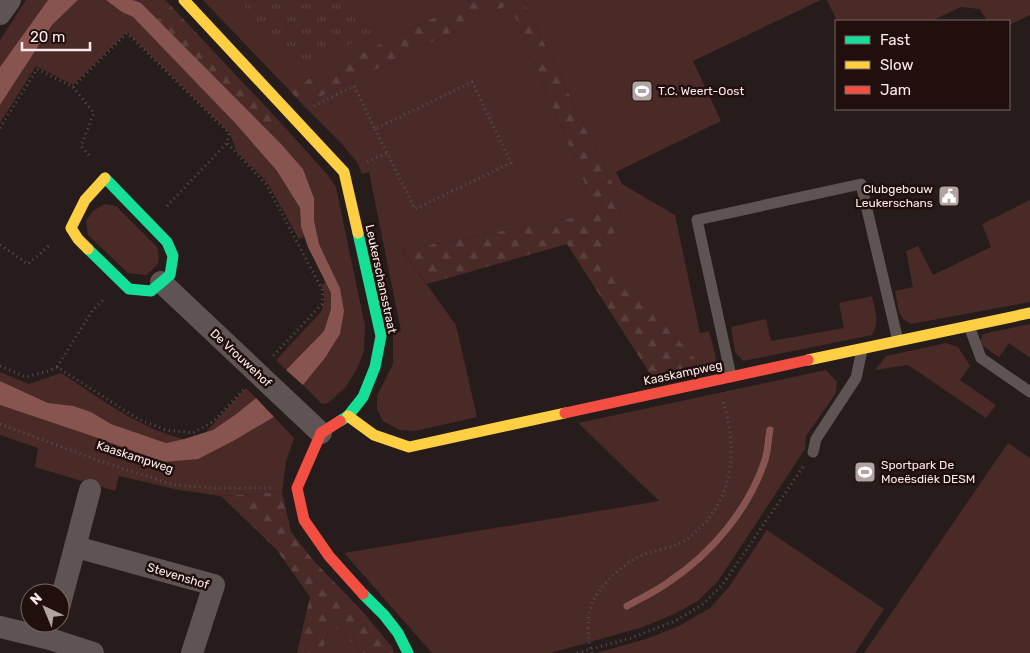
<svg xmlns="http://www.w3.org/2000/svg" width="1030" height="653" font-family="Rubik,sans-serif">
<style>
.grass{fill:#492a27}
.forest{fill:url(#forest-firs)}
.park{fill:url(#park-tufts)}
.water{fill:#885450}
.lines{fill:none;stroke-linecap:round;stroke-linejoin:round}
.stream{stroke:#885450;stroke-width:7}
.path{stroke:#57504f;stroke-width:3;stroke-dasharray:1 4;stroke-linecap:butt}
.lane{stroke:#5d5453;stroke-width:11}
.street{stroke:#5d5453;stroke-width:22}
.fast{stroke:#16e098;stroke-width:11}
.slow{stroke:#ffcf43;stroke-width:11}
.jam{stroke:#f24e42;stroke-width:11}
.labels{text-anchor:middle;stroke-width:5;stroke-linejoin:round;paint-order:stroke}
.poi-label{font-size:12px;fill:#fbeceb;stroke:#210f0d;text-anchor:start}
.street-label{font-size:12px;fill:#fbeceb;stroke:#210f0d}
</style>
<defs>
<pattern id="forest-firs" width="22" height="20" patternUnits="userSpaceOnUse" patternTransform="scale(1.25)"><rect width="22" height="20" fill="#492a27"/><path d="M5 1l3.5 6h-7zM16 11l3.5 6h-7z" fill="#5b3f3c"/></pattern>
<pattern id="park-tufts" width="24" height="20" patternUnits="userSpaceOnUse" patternTransform="scale(1.25)"><rect width="24" height="20" fill="#492a27"/><path d="M3 7l-1-3M5 7V3M7 7l1-3M15 17l-1-3M17 17v-4M19 17l1-3" fill="none" stroke="#5b3f3c"/></pattern>
</defs>
<rect width="100%" height="100%" fill="#261c1b"/>
<!-- grass -->
<path class="grass" d="M26 0H48L0 67V40Z
M78 0H106L122 12 133 17 236 124 277 171 300 208 301 227 304 237 299 239 267 182 237 152 229 132 127 32 73 85 36 66 0 123V105L52 25Z
M133 0H165L171 6 157 20 141 3Z
M203 0H470L288 89Z
M523 0H821L693 61 721 121 616 172 622 184 675 215 700 333 709 331 716 357 715 363 707 372 605 258 623 205Z
M827 0H1030V15L1009 25V21H987L980 9 961 7 931 21H837Z
M510 4 597 213 402 250 456 325 477 417 415 431 399 430 383 421 377 409V396L393 364V334L401 331 369 172 362 174 357 162 340 142 303 105Z
M281 123 327 174 336 187 365 326 364 351 357 369 345 388 328 403 322 404 303 385 325 358 340 334V288L319 244 314 220V198L303 169 270 134Z
M1030 200V302L911 324 903 319 899 312 895 291 913 287 906 251 918 246 933 275 991 247 982 224Z
M104 204 116 206 157 247C161 263 158 265 146 275L128 273 88 235 86 221 93 211Z
M326 282 331 293V309L324 331 286 370 276 360 321 312C324 303 326 294 321 285Z
M872 296C875 312 880 320 872 335L743 361 735 352 731 327 766 319 771 341 844 328 839 303Z
M1030 324V358L1009 343 999 357 983 346 980 342 983 334Z
M946 343 958 347 970 366 960 380 996 405 986 418 908 365 875 370 886 356Z
M826 370 837 382 836 393 806 436 805 449 718 581 698 601 674 614 643 627 551 653H432L344 553 659 501 578 423Z
M0 372 29 384 61 373C100 398 138 428 184 439L166 443 111 424 91 412 48 403 0 381Z
M246 388 256 398C241 410 224 427 205 433Z
M0 405 92 436 163 462 235 440 274 417 294 438 286 462 282 492 221 496 179 490 119 476 115 491 35 467 38 448 0 435Z
M1008 443 1030 458V653H864Z
M767 530 884 609 855 653H596L646 639 679 626 710 608 728 588Z
M333 625 362 653H322L329 627Z"/>
<!-- forest -->
<path class="forest" d="M470 0H523L623 205 606 258 707 372 654 380 567 244 427 284 402 250 597 213 510 4 303 105 288 89Z
M171 6 281 123 270 134 157 20Z
M282 492 291 532 313 560 363 612 392 647 394 653H362L333 625 329 627 322 653H297L310 597 276 549 221 496Z"/>
<!-- park -->
<path class="park" d="M239 0H354L371 33 299 71Z"/>
<!-- water -->
<path class="water" d="M48 0H78L52 25 0 105V67Z
M106 0H133L141 3 281 144 303 169 314 198V220L319 244 340 288 344 311 340 334 325 358 303 385 286 370 324 331 331 309V293L308 247 301 227 300 208 277 171 236 124 133 17 122 12Z
M0 381 48 403 73 406 91 412 111 424 166 443 184 439 213 430 235 415 256 398 274 417 235 440 198 459 163 462 92 436 0 405Z"/>
<g class="lines">
<!-- stream -->
<path class="stream" d="M627 606C641 598 657 591 670 581 712 553 749 509 765 460 768 451 768 440 770 430"/>
<!-- path -->
<path class="path" d="M73 87 94 113 81 146 91 158
M314 106 354 86 375 129 472 82 511 163 415 209 387 153 365 163
M0 128 37 69 73 87 127 33 229 133 227 143 266 184 323 291 322 304 273 356
M375 129 387 153
M167 206 227 143
M0 245 28 264 51 244
M0 366 26 377 49 371 57 367 138 419 166 430 193 433 214 421 244 389
M57 367 92 311 105 298
M0 424 100 461 174 485 215 488H274
M577 653 631 638 675 621 702 605 723 584 805 464
M592 653C587 641 587 612 593 601 603 583 619 568 636 558 651 550 669 549 683 542 690 538 696 532 701 527 735 493 737 445 723 402"/>
<!-- lane -->
<path class="lane" d="M969 326 981 358 1030 392
M731 376 697 220 861 184 898 341
M813 452 816 439 856 378 862 350"/>
<!-- street -->
<path class="street" d="M0 14 10 0
M161 282 321 433
M76 547 214 585 192 653
M60 604 90 490
M0 627 50 639 93 653"/>
<!-- fast -->
<path class="fast" d="M88 249 129 289 151 291 170 275 173 256 167 242 105 178
M340 421 348 416 363 397 375 367 381 336 358 233
M363 594 384 615 398 633 408 653"/>
<!-- slow -->
<path class="slow" d="M184 0 344 172 358 233
M88 249 78 239 71 228 85 200 105 178
M808 360 1030 313
M348 416 374 435 409 447 565 413"/>
<!-- jam -->
<path class="jam" d="M565 413 808 360
M340 421 321 433 297 488 304 520 329 556 363 594"/>
</g>
<!-- icons -->
<defs>
<g id="stadium-square" transform="scale(1.125)"><rect x="-9" y="-9" width="18" height="18" rx="4" fill="#b0a3a2" stroke="#210f0d"/><path d="M0-5a6.5 5 0 1 0 0 10a6.5 5 0 1 0 0-10ZM-3.5-1.8h7v3.6h-7Z" fill="#fff"/></g>
<g id="civic-square" transform="scale(1.125)"><rect x="-9" y="-9" width="18" height="18" rx="4" fill="#b0a3a2" stroke="#210f0d"/><path d="M-.6-6.5H3V-4.5H.6V-3L4-1V1h2V6H-6V1h2V-1L-.6-3ZM-1.2 2.5V6h2.4V2.5Z" fill="#fff"/></g>
</defs>
<g fill-rule="evenodd">
<use href="#stadium-square" x="642" y="91"/>
<use href="#civic-square" x="949" y="196"/>
<use href="#stadium-square" x="865" y="472"/>
</g>
<g class="labels">
<!-- poi labels -->
<g class="poi-label">
<text x="658" y="95">T.C. Weert-Oost</text>
<text x="933" y="193" text-anchor="end">Clubgebouw<tspan x="933" dy="14">Leukerschans</tspan></text>
<text x="881" y="469">Sportpark De<tspan x="881" dy="14">Moeësdiêk DESM</tspan></text>
</g>
<!-- street labels -->
<g class="street-label">
<text transform="translate(381 279) rotate(78)" y="4">Leukerschansstraat</text>
<text transform="translate(241 358) rotate(43)" y="4">De Vrouwehof</text>
<text transform="translate(683 373) rotate(-12)" y="4">Kaaskampweg</text>
<text transform="translate(135 457) rotate(18)" y="4">Kaaskampweg</text>
<text transform="translate(178 576) rotate(17)" y="4">Stevenshof</text>
</g>
</g>
<!-- legend -->
<rect x="835" y="20" width="175" height="90" fill="#210f0d" stroke="#786766"/>
<rect x="845" y="36" width="25" height="8" fill="#16e098" stroke="#786766"/>
<text x="880" y="45" font-size="15" fill="#fbeceb">Fast</text>
<rect x="845" y="61" width="25" height="8" fill="#ffcf43" stroke="#786766"/>
<text x="880" y="70" font-size="15" fill="#fbeceb">Slow</text>
<rect x="845" y="86" width="25" height="8" fill="#f24e42" stroke="#786766"/>
<text x="880" y="95" font-size="15" fill="#fbeceb">Jam</text>
<!-- north arrow -->
<g transform="translate(45 608) rotate(316)"><circle r="24" fill="#210f0d" stroke="#786766"/>
<path d="M0-4L9 19L0 12L-9 19Z" fill="#b0a3a2"/>
<text y="-8" font-size="14" font-weight="bold" text-anchor="middle" fill="#fbeceb">N</text>
</g>
<!-- scale -->
<path d="M22 42v8h68v-8" fill="none" stroke="#fbeceb" stroke-width="2.5"/>
<text x="30" y="42" font-size="15" fill="#fbeceb" stroke="#210f0d" stroke-width="4" paint-order="stroke">20 m</text>
</svg>
